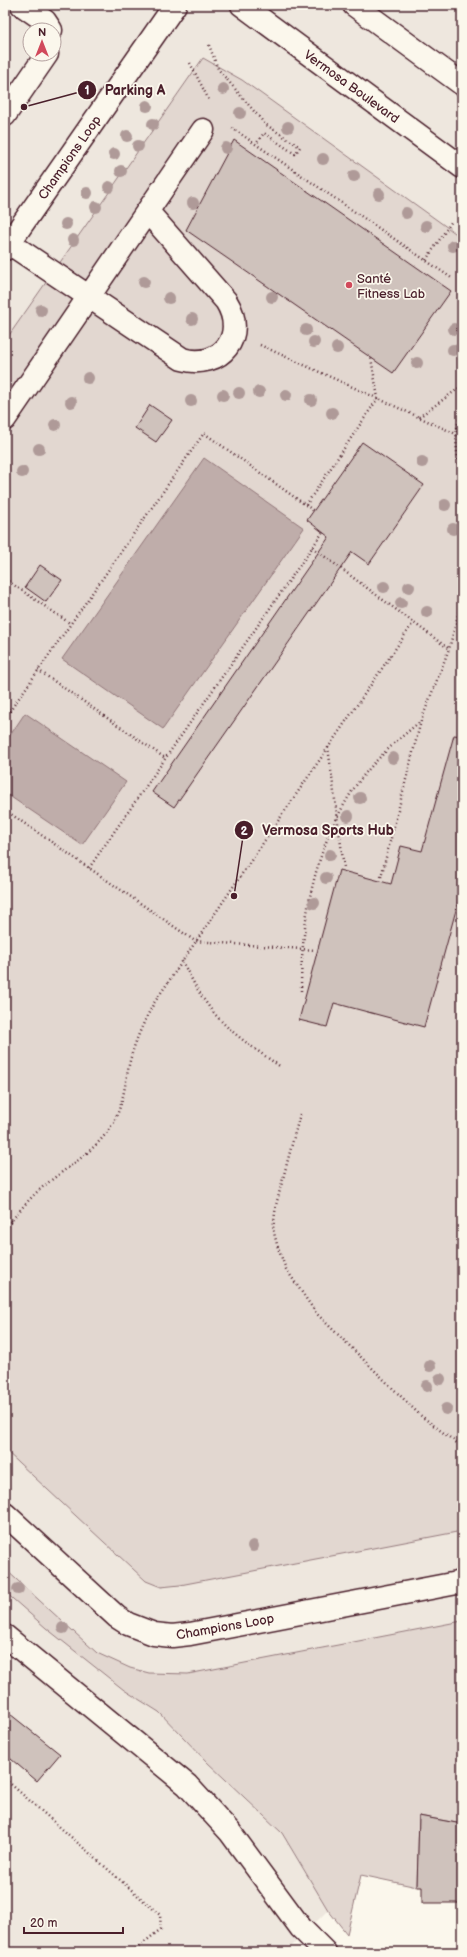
<svg xmlns="http://www.w3.org/2000/svg" width="467" height="1957" font-family="'Balsamiq Sans',sans-serif">
<style>
.built{fill:#eee7de;fill-rule:evenodd}
.green{fill:#e2d7d0;stroke:#967b7e}
.water{fill:#bfadaa;stroke:#907477}
.building{fill:#cfc2bc;stroke:#4a1f2b}
.lines{fill:none;stroke-linecap:round;stroke-linejoin:round}
.minor-casing{stroke:#4a1f2b;stroke-width:25}
.major-casing{stroke:#4a1f2b;stroke-width:25}
.path{stroke:#4a1f2b;stroke-width:2.5;stroke-dasharray:1 3;stroke-linecap:butt}
.minor{stroke:#fbf7ec;stroke-width:22}
.major{stroke:#fbf7ec;stroke-width:22}
.tree{fill:#af9a98}
.poi-dot{fill:#d1495b;stroke:#fbf7ec;stroke-width:1.5}
.labels{text-anchor:middle;stroke-width:3.5;stroke-linejoin:round;paint-order:stroke}
.street-label{font-size:13px;fill:#4a1f2b;stroke:#fbf7ec}
.poi-label{font-size:13px;fill:#4a1f2b;stroke:#fbf7ec;text-anchor:start}
.leader{fill:none;stroke:#4a1f2b;stroke-width:1.5}
.callout-dot{fill:#4a1f2b;stroke:#fbf7ec;stroke-width:1.5}
.mark-label{font-size:12px;text-anchor:middle;font-weight:bold;fill:#fff}
.callout-label{font-size:14px;text-anchor:middle;font-weight:bold;fill:#4a1f2b;stroke:#fbf7ec;stroke-width:3.5;stroke-linejoin:round;paint-order:stroke}
</style>
<rect width="100%" height="100%" fill="#fbf7ec"/>
<filter id="ink" filterUnits="userSpaceOnUse"><feTurbulence type="fractalNoise" baseFrequency=".025" numOctaves="2"/><feDisplacementMap in="SourceGraphic" scale="8" xChannelSelector="R" yChannelSelector="G"/><feConvolveMatrix kernelMatrix="1 2 1 2 8 2 1 2 1" color-interpolation-filters="sRGB"/></filter>
<g filter="url(#ink)">
<!-- built -->
<path class="built" d="M5 5H462V1621L207 1671 159 1712 207 1762 282 1833 328 1910 286 1952H5ZM30 30H54V54H30Z"/>
<!-- green -->
<path class="green" d="M203 58 242 80 462 238V1531L180 1585 161 1587 146 1581 5 1450V341Z
M5 1569 97 1653 130 1668 149 1673 188 1674 462 1621V1824L419 1816 417 1887 361 1875 347 1934 328 1910 282 1833 207 1762 159 1712 124 1690 46 1628 5 1592Z"/>
<!-- water -->
<path class="water" d="M204 458 304 528 163 729 62 659Z
M25 713 126 782 82 845 5 793V743Z"/>
<!-- building -->
<path class="building" d="M234 140 451 291 393 373 186 230Z
M150 405 172 420 156 442 135 428Z
M362 442 424 485 369 564 352 552 174 807 152 792 329 537 307 520Z
M40 565 62 580 46 602 25 587Z
M454 735 462 736V888L424 1027 334 1003 327 1027 299 1020 339 870 391 884 401 846 422 851Z
M5 1710 60 1754 37 1781 5 1754Z
M419 1816 462 1824V1903H422V1887H417Z"/>
<g class="lines">
<!-- minor casing -->
<g class="minor-casing">
<path id="minor" d="M22 5 45 21 51 30
M5 115 47 54
M9 243 182 359C221 370 248 336 226 301L148 212
M5 249 175 5
M5 419 203 130
M5 1514 117 1617 128 1624 154 1634 172 1636 190 1634 462 1582
M5 1636 187 1785 230 1832 301 1928 325 1952"/>
</g>
<!-- major casing -->
<g class="major-casing">
<path id="major" d="M242 5 462 167
M354 5 462 84"/>
</g>
<!-- path -->
<path class="path" d="M209 45 218 69 265 124 300 147 295 154 264 133 256 144
M190 63 210 102
M232 128 453 279
M426 260 452 221
M260 345 456 434
M462 412C452 434 457 455 462 478
M419 417 462 386
M306 505 378 398 371 358
M312 547 449 649
M5 579 71 624
M5 587 9 581
M38 670 165 758
M5 706 10 710
M5 718 204 433 314 511
M328 747 344 868
M5 810 195 941 315 950
M89 868 323 532
M381 877 421 721 449 649 462 600
M182 961C190 976 197 990 207 1004 225 1030 255 1049 281 1067
M301 991C301 927 312 859 345 803 363 770 392 744 421 721
M300 1114 276 1205 273 1229 278 1248 286 1269 316 1313 420 1415 462 1447
M5 1214 11 1221
M5 1229C17 1214 29 1198 44 1186 68 1166 97 1151 113 1123 123 1105 125 1085 129 1065 134 1043 143 1023 154 1003L413 623
M5 1779 160 1915 161 1929 132 1952"/>
<!-- minor -->
<use href="#minor" class="minor"/>
<!-- major -->
<use href="#major" class="major"/>
</g>
<!-- trees -->
<g class="tree">
<circle cx="223" cy="89" r="6"/>
<circle cx="147" cy="106" r="6"/>
<circle cx="240" cy="113" r="6"/>
<circle cx="153" cy="124" r="6"/>
<circle cx="288" cy="127" r="6"/>
<circle cx="127" cy="136" r="6"/>
<circle cx="138" cy="146" r="6"/>
<circle cx="226" cy="148" r="6"/>
<circle cx="114" cy="154" r="6"/>
<circle cx="323" cy="159" r="6"/>
<circle cx="121" cy="171" r="6"/>
<circle cx="354" cy="176" r="6"/>
<circle cx="109" cy="187" r="6"/>
<circle cx="87" cy="193" r="6"/>
<circle cx="379" cy="194" r="6"/>
<circle cx="193" cy="203" r="6"/>
<circle cx="96" cy="207" r="6"/>
<circle cx="406" cy="213" r="6"/>
<circle cx="66" cy="224" r="6"/>
<circle cx="426" cy="226" r="6"/>
<circle cx="73" cy="240" r="6"/>
<circle cx="453" cy="246" r="6"/>
<circle cx="144" cy="282" r="6"/>
<circle cx="272" cy="297" r="6"/>
<circle cx="169" cy="298" r="6"/>
<circle cx="41" cy="310" r="6"/>
<circle cx="192" cy="319" r="6"/>
<circle cx="454" cy="329" r="6"/>
<circle cx="306" cy="330" r="6"/>
<circle cx="314" cy="342" r="6"/>
<circle cx="337" cy="348" r="6"/>
<circle cx="453" cy="350" r="6"/>
<circle cx="417" cy="363" r="6"/>
<circle cx="88" cy="378" r="6"/>
<circle cx="259" cy="392" r="6"/>
<circle cx="239" cy="393" r="6"/>
<circle cx="223" cy="395" r="6"/>
<circle cx="286" cy="395" r="6"/>
<circle cx="311" cy="400" r="6"/>
<circle cx="191" cy="401" r="6"/>
<circle cx="71" cy="402" r="6"/>
<circle cx="332" cy="413" r="6"/>
<circle cx="55" cy="425" r="6"/>
<circle cx="39" cy="449" r="6"/>
<circle cx="422" cy="462" r="6"/>
<circle cx="22" cy="472" r="6"/>
<circle cx="445" cy="505" r="6"/>
<circle cx="453" cy="529" r="6"/>
<circle cx="384" cy="587" r="6"/>
<circle cx="409" cy="587" r="6"/>
<circle cx="401" cy="603" r="6"/>
<circle cx="427" cy="612" r="6"/>
<circle cx="393" cy="758" r="6"/>
<circle cx="360" cy="798" r="6"/>
<circle cx="348" cy="816" r="6"/>
<circle cx="330" cy="855" r="6"/>
<circle cx="326" cy="878" r="6"/>
<circle cx="314" cy="903" r="6"/>
<circle cx="430" cy="1366" r="6"/>
<circle cx="440" cy="1379" r="6"/>
<circle cx="427" cy="1386" r="6"/>
<circle cx="446" cy="1409" r="6"/>
<circle cx="253" cy="1546" r="6"/>
<circle cx="18" cy="1589" r="6"/>
<circle cx="63" cy="1628" r="6"/>
</g>
</g>
<!-- markers -->
<circle class="poi-dot" cx="349" cy="285" r="4"/>
<g class="labels">
<!-- street labels -->
<g class="street-label">
<text transform="translate(352 86) rotate(36)" y="5">Vermosa Boulevard</text>
<text transform="translate(69 157) rotate(-55)" y="5">Champions Loop</text>
<text transform="translate(225 1626) rotate(-10)" y="5">Champions Loop</text>
</g>
<!-- poi labels -->
<g class="poi-label">
<text x="357" y="283">Santé<tspan x="357" dy="15">Fitness Lab</tspan></text>
</g>
</g>
<!-- callouts -->
<path class="leader" d="M24 107L87 90M234 896L244 830"/>
<g class="callout-dot">
<circle cx="24" cy="107" r="4"/>
<circle cx="234" cy="896" r="4"/>
<circle cx="87" cy="90" r="10"/>
<circle cx="244" cy="830" r="10"/>
</g>
<g class="mark-label">
<text x="87" y="94">1</text>
<text x="244" y="835">2</text>
</g>
<g class="callout-label">
<text x="135" y="95">Parking A</text>
<text x="328" y="835">Vermosa Sports Hub</text>
</g>
<!-- margin -->
<rect width="467" height="1957" fill="none" stroke="#fbf7ec" stroke-width="20"/>
<rect x="10" y="10" width="447" height="1937" fill="none" stroke="#4a1f2b" stroke-width="1.5" filter="url(#ink)"/>
<!-- north arrow -->
<g transform="translate(42 42)"><circle r="19" fill="#fbf7ec" stroke="#b4a19f"/>
<path d="M0-3L7 15L0 10L-7 15Z" fill="#d1495b"/>
<text y="-6" font-size="11" font-weight="bold" text-anchor="middle" fill="#4a1f2b">N</text>
</g>
<!-- scale -->
<path d="M24 1927v6h99v-6" fill="none" stroke="#4a1f2b" stroke-width="2"/>
<text x="30" y="1927" font-size="12" fill="#4a1f2b" stroke="#fbf7ec" stroke-width="3" paint-order="stroke">20 m</text>
</svg>
